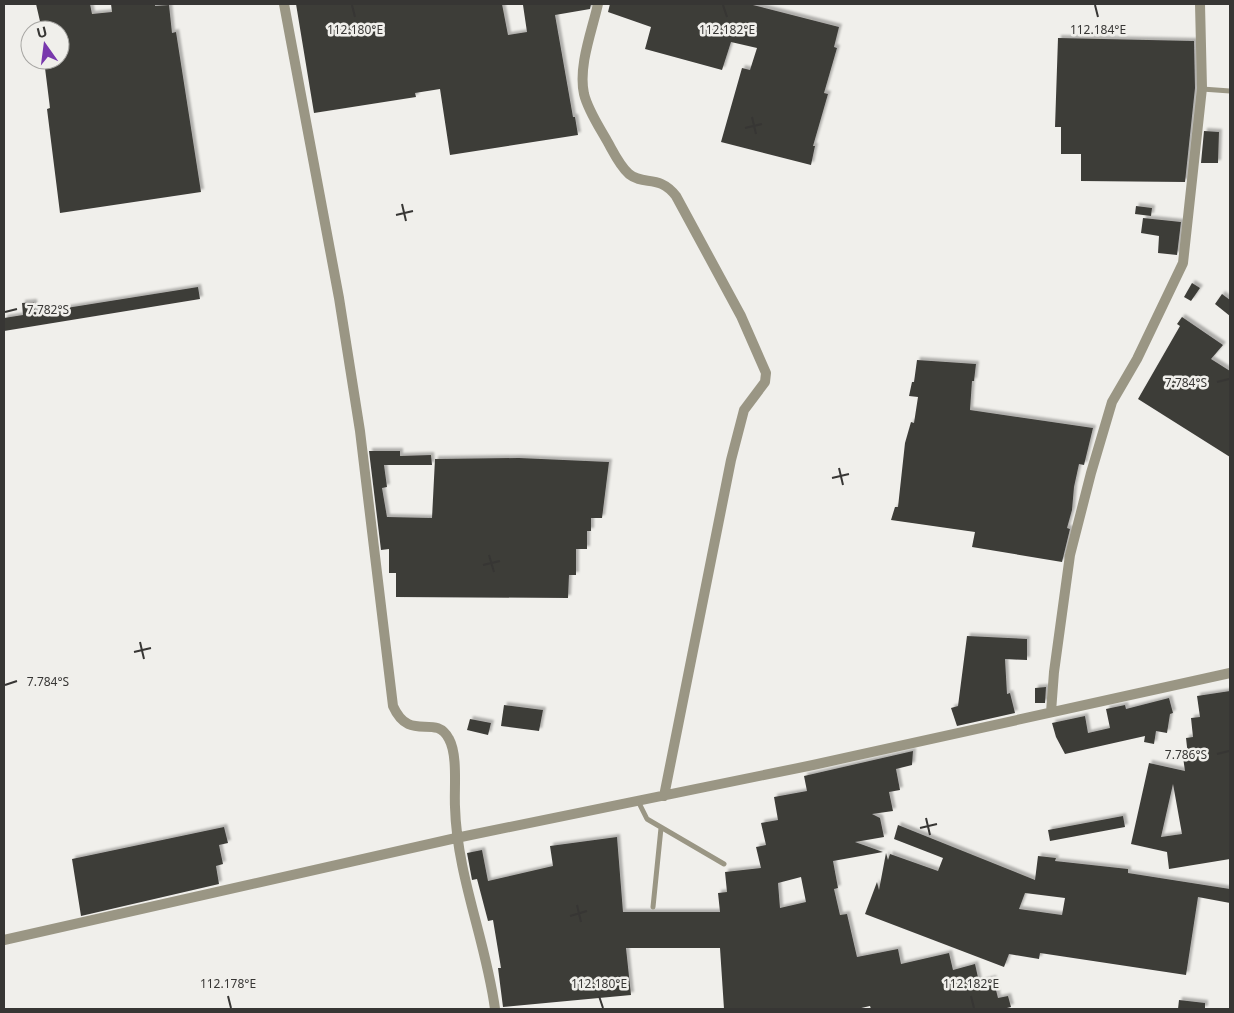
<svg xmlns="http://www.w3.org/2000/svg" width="1234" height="1013" font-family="'Noto Sans',sans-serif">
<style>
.building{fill:#3e3d39;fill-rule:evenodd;filter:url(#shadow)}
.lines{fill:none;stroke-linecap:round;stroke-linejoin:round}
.lane{stroke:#9a9684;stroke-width:5}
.street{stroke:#9a9684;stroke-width:10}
.ticks{fill:none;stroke:#373634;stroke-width:2}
.ticks-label{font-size:12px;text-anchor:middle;fill:#373634;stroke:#f0efeb;stroke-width:5;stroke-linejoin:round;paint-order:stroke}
</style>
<defs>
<filter id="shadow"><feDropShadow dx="3" dy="-3" stdDeviation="1" flood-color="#0004"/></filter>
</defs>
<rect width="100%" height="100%" fill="#f0efeb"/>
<!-- building -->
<path class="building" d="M36 4H90L92 14 112 12 111 4H155V6L169 5 172 33 176 32 201 192 60 213 47 109 50 108 44 60H60V30H42Z
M296 4H502L508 35 527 32 523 5 591 4 590 9 555 15 573 117H575L578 135 450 155 440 89 415 93 416 97 314 113Z
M610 4H749L839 27 834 47 837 48 824 93 828 94 813 146H815L811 165 721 142 742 68 750 70 757 48 731 42 722 70 645 49 651 27 608 12Z
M1058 38 1194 41 1195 88 1185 182 1081 181V154H1061V127H1055Z
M1204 131 1219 132 1218 163H1201Z
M1136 206 1152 208 1151 216 1135 214Z
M1143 218 1181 222 1177 255 1158 253 1159 236 1141 233Z
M1192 283 1200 288 1191 301 1184 297Z
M198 287 200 299 4 331V318L23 315 22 303 34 302 35 313Z
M1222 294 1230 300V316L1215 304Z
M1182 317 1223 345 1211 359 1230 371V457L1138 399 1180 326 1177 324Z
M917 360 976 364 974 381H972L970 410 1093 428 1084 465 1079 464 1074 487 1072 510 1067 528 1070 529 1062 562 972 547 975 532 891 520 895 507H898L905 443 911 422 914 423 918 397 909 396 912 382H914Z
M369 451H400V456L431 455 432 465H384L387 487 382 488 387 517 432 518 435 459 519 458 609 462 602 518H591V531H587V549H576V575H569L568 598 396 597V573H389V549L381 550Z
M967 636 1027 639V660L1005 659 1007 694 1010 693 1015 713 957 726 951 708 958 706Z
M1046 687 1045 703H1035V688Z
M1230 691V859L1169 869 1167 852 1131 844 1149 763 1185 771 1183 757 1188 756 1186 738 1193 737 1191 718 1200 717 1197 696ZM1173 784 1182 834 1161 837Z
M1169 698 1173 713 1170 714 1167 733 1156 731 1154 744 1144 742 1145 736 1065 754 1056 737 1052 723 1085 716 1088 733 1110 728 1106 709 1125 705 1126 709Z
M504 705 543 710 539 731 501 726Z
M470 719 491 723 488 735 467 730Z
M913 751 912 765 896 769 900 790 889 792 893 811 872 814 880 818 884 837 855 842 883 852 833 861 838 888 834 889 840 915 847 914 857 957 898 949 901 964 949 953 953 970 975 964 979 982 993 978 998 998 1008 996 1011 1007 1003 1009H871L870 1006 857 1009H724L720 948H626L631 995 503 1007 498 968H501L493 920 488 921 477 879 472 880 467 853 482 850 488 881 553 866 550 846 617 837 623 912H720L718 893 727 892 725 872 761 868 756 847 766 845 761 823 778 820 774 797 807 791 804 776ZM801 877 806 902 780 908 778 883Z
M1123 816 1125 827 1050 841 1048 830Z
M898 825 1035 880 1038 856 1056 858 1055 861 1128 869V873L1230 889V903L1198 897 1186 975 1040 953 1039 959 1009 954 1004 967 865 914 877 882 879 890 886 853 888 860 890 854 938 871 943 858 894 839ZM1025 893 1065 898 1062 915 1019 909Z
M224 827 228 843 219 845 223 864 216 866 219 884 81 916 72 859Z
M1179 1000 1205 1003V1009H1178Z"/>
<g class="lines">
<!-- lane -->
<path class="lane" d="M1202 89 1230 91
M638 801 647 819 724 864
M653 907 661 828"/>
<!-- street -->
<path class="street" d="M284 4 339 298 360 431 393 706C410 744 435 712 449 739 458 755 454 789 455 807 457 876 486 941 495 1009
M598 4C592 31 578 66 584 94 588 110 598 125 606 139 613 151 619 165 629 174 644 186 659 174 676 196L741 316 766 373 765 382 744 410 731 460 664 796
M1051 712 1054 672 1070 555 1091 473 1112 402 1137 359 1183 263 1202 88 1200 4
M4 940 456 838 813 765 1230 673"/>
</g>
<!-- ticks -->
<path class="ticks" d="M352 5 355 17M723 5 727 17M1095 5 1098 17M752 117 756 134M745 128 762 124M402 204 406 221M396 215 413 211M5 312 17 309M1217 382 1229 379M839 468 843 485M832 478 849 474M489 555 494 572M483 565 500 561M140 642 144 659M134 652 151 648M5 685 17 681M1217 754 1229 751M926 818 930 835M920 828 937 824M577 905 581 922M570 916 587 911M228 996 231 1008M599 996 603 1008M971 996 974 1008"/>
<g class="ticks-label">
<text x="355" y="34">112.180°E</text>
<text x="727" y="34">112.182°E</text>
<text x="1098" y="34">112.184°E</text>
<text x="48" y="314">7.782°S</text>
<text x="1186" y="387">7.784°S</text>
<text x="48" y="686">7.784°S</text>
<text x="1186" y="759">7.786°S</text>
<text x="228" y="988">112.178°E</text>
<text x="599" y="988">112.180°E</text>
<text x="971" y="988">112.182°E</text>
</g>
<!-- border -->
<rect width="1234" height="1013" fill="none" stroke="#373634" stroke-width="10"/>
<!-- north arrow -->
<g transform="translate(45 45) rotate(346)"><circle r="24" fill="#f0efeb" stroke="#a6a5a2"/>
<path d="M0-4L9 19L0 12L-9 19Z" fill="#7838ad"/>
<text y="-8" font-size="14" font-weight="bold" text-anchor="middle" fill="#373634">U</text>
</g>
</svg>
